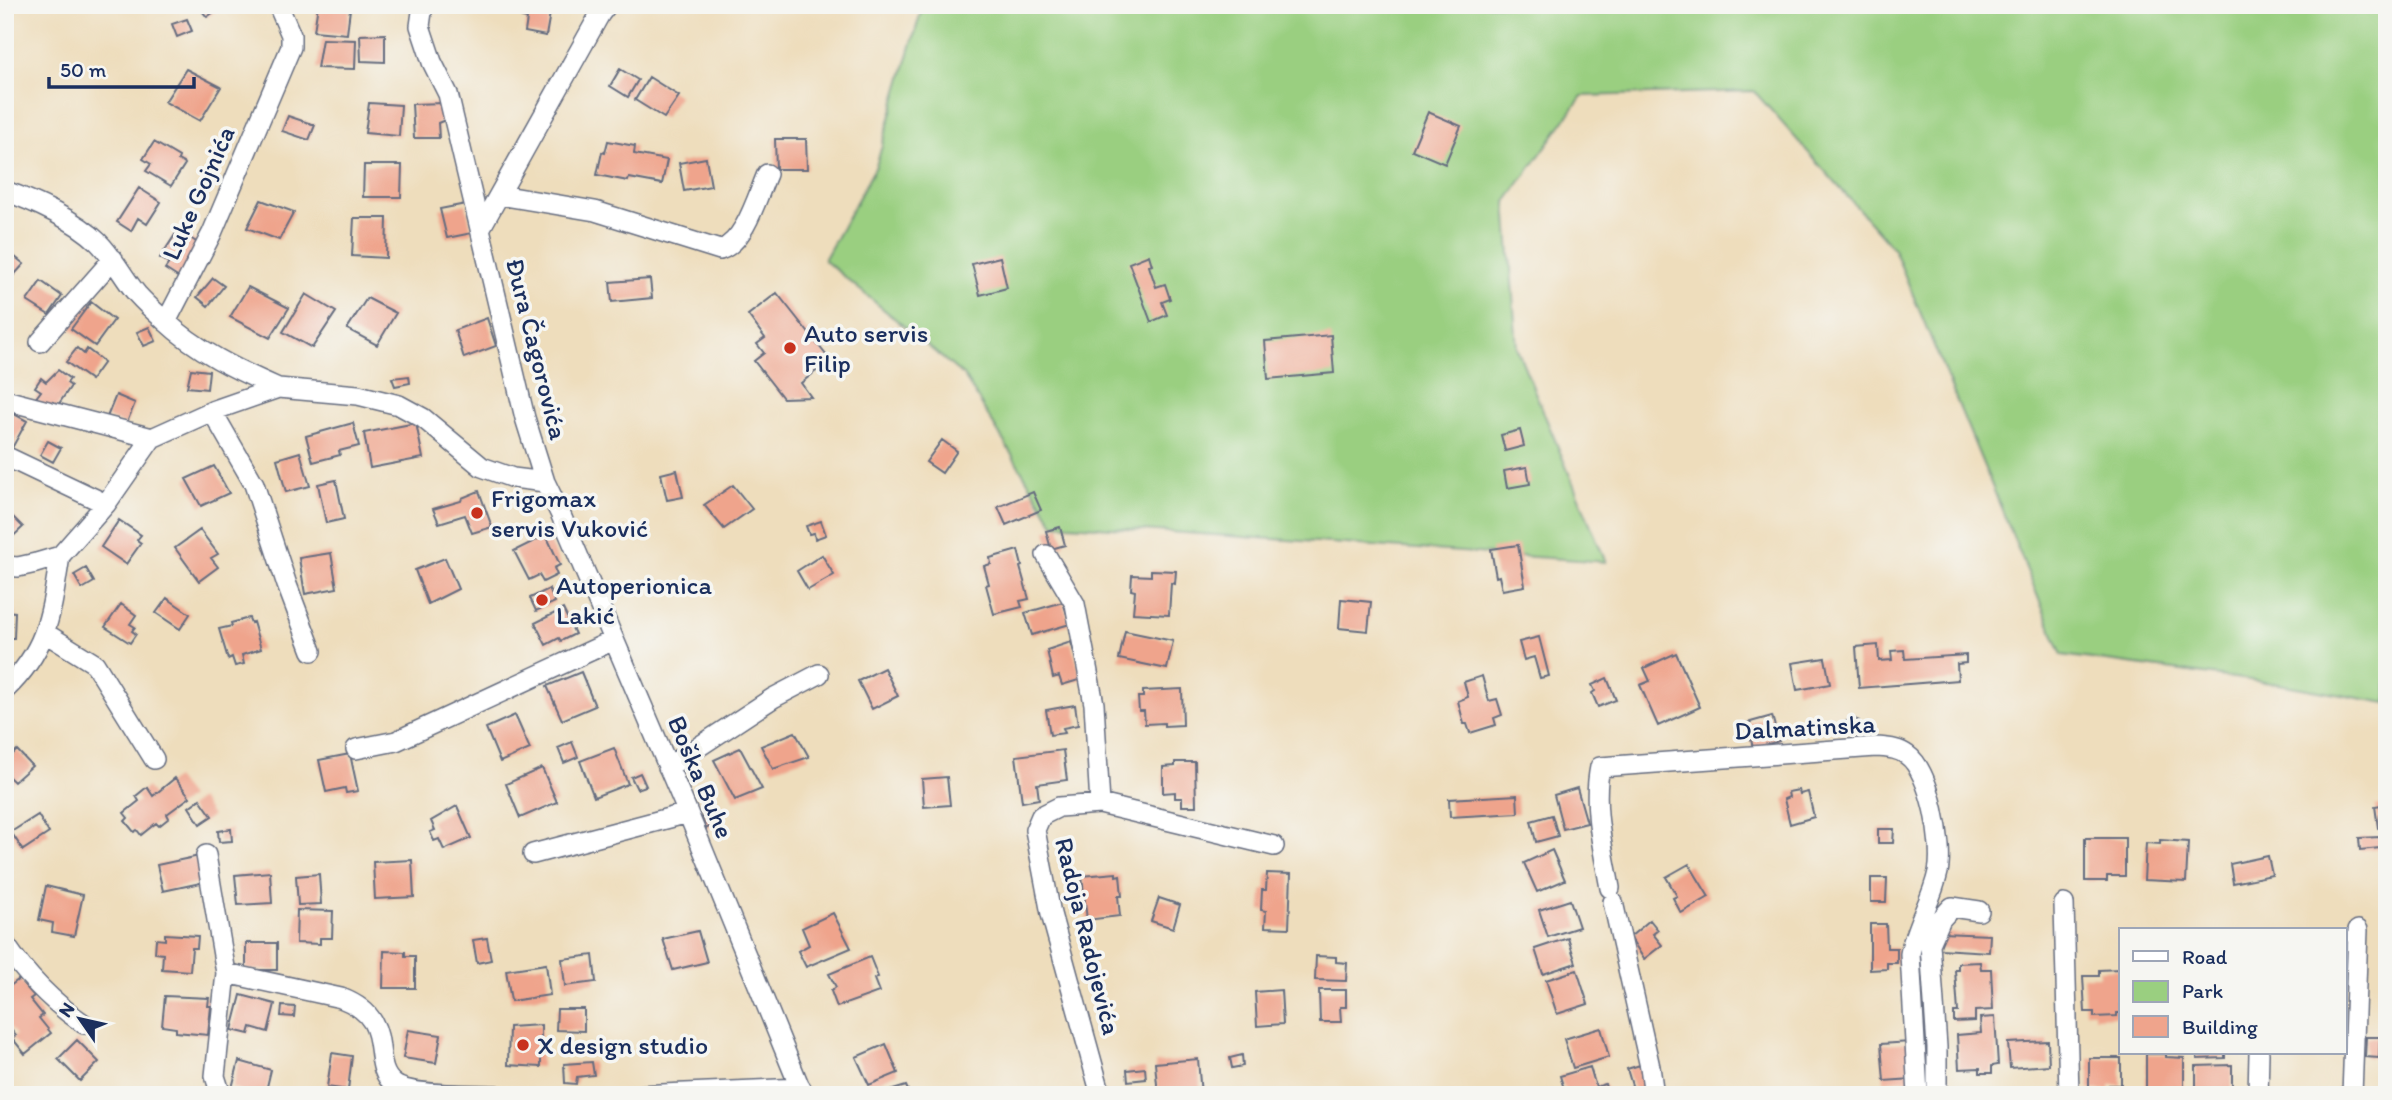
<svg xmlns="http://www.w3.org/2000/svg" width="2392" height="1100" font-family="Itim,sans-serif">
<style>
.green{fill:#9acf80;stroke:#5a7f6f;stroke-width:2}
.building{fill:#efa48c}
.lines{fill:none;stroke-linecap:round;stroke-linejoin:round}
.minor-casing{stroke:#656c7f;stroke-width:22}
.minor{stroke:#fff;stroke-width:19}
.poi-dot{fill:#c8321e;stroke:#f6f6f2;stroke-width:2.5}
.labels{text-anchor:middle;stroke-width:7;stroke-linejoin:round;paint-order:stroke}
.street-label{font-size:26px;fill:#1b2f5e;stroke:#f6f6f2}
.poi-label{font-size:26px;fill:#1b2f5e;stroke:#f6f6f2;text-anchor:start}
</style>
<rect width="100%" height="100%" fill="#f6f6f2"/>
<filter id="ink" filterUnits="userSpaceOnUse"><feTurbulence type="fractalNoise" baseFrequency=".0143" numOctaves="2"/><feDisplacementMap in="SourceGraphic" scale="14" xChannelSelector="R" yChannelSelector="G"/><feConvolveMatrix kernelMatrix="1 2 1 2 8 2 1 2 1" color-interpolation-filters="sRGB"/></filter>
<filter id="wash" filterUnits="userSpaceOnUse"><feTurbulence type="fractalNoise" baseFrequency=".00686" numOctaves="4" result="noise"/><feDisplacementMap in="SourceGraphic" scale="28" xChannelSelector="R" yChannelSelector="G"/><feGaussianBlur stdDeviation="1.57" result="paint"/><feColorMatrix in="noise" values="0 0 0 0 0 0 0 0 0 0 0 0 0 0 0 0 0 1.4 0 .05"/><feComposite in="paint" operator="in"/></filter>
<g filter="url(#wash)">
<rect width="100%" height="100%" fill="#eeddbc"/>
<!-- green -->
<path class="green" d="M923 5H2387V703L2279 684 2062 655 1894 249 1754 91 1582 96 1506 202 1517 349 1606 562 1054 524 964 376 824 260 876 166Z"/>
<g id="blocks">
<!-- building -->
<path class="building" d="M197 5H224L207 17Z
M318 5H361V8L350 9 347 34 314 31Z
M524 9 550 13 546 36 525 32 527 19 522 18Z
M187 19 192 31 177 37 172 24Z
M385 34V62L361 61 360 35Z
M322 39 356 40 355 69 317 68Z
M186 69 221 87 200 121 165 102Z
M620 69 638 80 628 97 610 86Z
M649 77 679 96 664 118 635 100Z
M369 103 401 105 399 136 365 133Z
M444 103 445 120 438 123 439 138H414L412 104Z
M1428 112 1461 126 1445 164 1412 150Z
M288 116 315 125 309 140 282 131Z
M775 139H806L807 169H776Z
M608 141 635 146 634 154 667 160 662 184 629 178 628 181 597 175 602 152 605 153Z
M154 142 179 157 178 160 185 164 171 186 146 171 151 164 143 159Z
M706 158 711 186 684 191 679 163Z
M364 165H402L401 197H363Z
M139 188 161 202 147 224 138 218 131 231 117 222Z
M261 200 294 212 279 240 247 228Z
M466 204 472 233 447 238 440 209Z
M354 218H387L386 258 352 256Z
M182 224 191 230 187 236 201 245 179 278 165 269 169 263 160 258Z
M5 249 24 264 5 285Z
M1149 255 1152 265 1149 266 1156 287 1165 284 1170 299 1162 302 1167 315 1151 322 1129 263Z
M1000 257 1007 288 980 295 972 264Z
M213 278 224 286 208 306 197 297Z
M650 279 652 298 612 302 610 282Z
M41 281 62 296 49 315 27 301Z
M248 287 289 308 270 338 230 317Z
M777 293 830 360 801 383 811 397 783 398 754 361 764 353 757 344 765 338 748 315Z
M306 294 336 312 312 348 283 332Z
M367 298 396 313 377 345 347 329Z
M91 302 114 320 95 346 71 329Z
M487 318 496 346 464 358 455 330Z
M149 327 156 341 144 346 137 332Z
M1331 335 1334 373 1268 379 1265 341Z
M77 348 84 354 87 349 104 362 91 380 66 362Z
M191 369 209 371 207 389 187 387Z
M58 370 70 379 67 383 71 386 54 411 35 399 41 391 35 387 41 378 46 382Z
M409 376 410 383 395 386 392 378Z
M116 395 135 403 126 425 107 417Z
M5 409 27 421 12 448 5 444Z
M353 423 359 446 339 451 340 455 313 462 306 436Z
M416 423 423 458 370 468 364 433Z
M1520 430 1524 446 1505 451 1501 435Z
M942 440 957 451 942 473 926 462Z
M48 441 61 448 53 462 40 455Z
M300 452 310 486 286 492 277 459Z
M214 466 229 493 201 506 186 479Z
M1527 467 1530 484 1507 488 1504 471Z
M677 470 683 497 667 500 661 474Z
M336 480 344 519 326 523 318 484Z
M733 485 752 509 724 529 704 505Z
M479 491 492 527 472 533 465 515 439 523 433 509 461 501 462 498Z
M1033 492 1041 510 1006 525 998 507Z
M5 509 23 527 5 544Z
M119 520 141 535 137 540 141 543 126 564 101 547Z
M821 521 826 535 815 539 814 533 809 534 806 526Z
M1060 527 1065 545 1051 549 1046 531Z
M200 530 218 554 211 558 218 567 199 581 175 548Z
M546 535 560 565 554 568 557 575 543 582 539 575 529 580 514 551Z
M1518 545 1525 586 1502 590 1499 576 1496 577 1491 549Z
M1018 550 1022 566 1020 567 1029 599 1020 601 1022 607 994 614 986 585 989 584 984 566 991 564 990 558Z
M331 553 337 588 305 594 299 558Z
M822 555 834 575 808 590 797 571Z
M445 558 458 589 428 604 415 570Z
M86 568 94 582 82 589 74 575Z
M1151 570 1176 571 1175 584 1171 583 1169 615 1133 613 1135 591 1131 590 1132 575 1151 576Z
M549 589 555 602 536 611 530 598Z
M167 598 190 614 180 629 156 613Z
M1341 599 1371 602 1368 631 1339 628Z
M1063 602 1070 624 1032 635 1025 613Z
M121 604 136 615 130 624 135 627 132 631 136 634 130 643 105 627Z
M563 609 575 634 561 641 559 638 546 645 535 623Z
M5 611 15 612 14 638H9V656L5 655Z
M249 618 251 623 253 622 261 649 242 655 244 664 235 666 232 657 228 659 219 629 232 626 231 623Z
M1125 631 1173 641 1167 669 1119 659Z
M1539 637 1549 676 1540 678 1534 657 1524 660 1519 642Z
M1071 642 1082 679 1062 685 1059 676 1053 678 1047 650Z
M1878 645 1879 661 1892 660 1891 651 1904 650 1905 659 1966 655V663L1957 664 1958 680 1859 688 1856 647Z
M1676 653 1700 707 1658 726 1640 685 1650 681 1644 668Z
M1825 658 1830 684 1797 690 1792 663Z
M884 668 898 696 872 709 858 681Z
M581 672 595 706 562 720 547 686Z
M1482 676 1489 701 1497 699 1502 715 1494 718 1496 725 1470 733 1467 724H1464L1458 701 1468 697 1464 682Z
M1607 678 1616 700 1598 707 1592 693 1595 691 1592 685Z
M1182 689 1183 725 1164 726V723L1145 724 1144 711H1139L1138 697H1143V691Z
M1075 705 1078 725 1063 728 1065 733 1050 735 1046 710Z
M515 715 530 749 500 762 486 728Z
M1772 716 1779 741 1753 748 1747 723Z
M1852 718 1859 721V728L1853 733 1846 730 1845 722Z
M795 732 809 757 773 769 761 746Z
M572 742 578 757 564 763 558 748Z
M614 748 628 784 594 797 580 761Z
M740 748 762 789 735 800 714 760Z
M17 750 32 766 14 782 5 773V762Z
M1063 750 1067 780 1037 784 1039 799 1022 802 1016 756Z
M350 754 358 791 346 793 345 788 326 792 319 760Z
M1175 762H1195L1196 806H1182V798H1175V792L1163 793V767L1175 766Z
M542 768 557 802 520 818 506 784Z
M640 773 646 786 637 789 631 777Z
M947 777 950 805 924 807 922 779Z
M175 778 190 797 167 814 169 818 159 826 156 823 141 835 137 830 134 832 125 821 128 818 124 813 139 801 136 796 147 787 153 796Z
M1577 788 1587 823 1563 829 1554 795Z
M1799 790 1800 794 1808 792 1814 817 1790 824 1784 799 1789 797 1788 792Z
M1517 795 1518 813 1450 817 1449 799Z
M200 799 212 816 200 824 189 807Z
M2387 804V827L2378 828 2375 806Z
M457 806 471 838 444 850 439 839 434 841 430 832 435 830 431 821Z
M714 811 719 820 706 829 702 818Z
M38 815 49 833 23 850 11 832Z
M1552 815 1558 836 1536 842 1531 821Z
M231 829 232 841 219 842 218 831Z
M1878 829H1894L1893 843H1878Z
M2380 837V848L2360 850 2359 838Z
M2085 838H2125V876H2107V881H2085Z
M2160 840 2188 842 2186 882 2144 880 2146 843 2160 844Z
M1552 850 1565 880 1537 892 1524 863Z
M204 855 210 881 163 891 157 865Z
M2268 856 2272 875 2233 883 2230 864Z
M412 860 414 897 375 899 373 862Z
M1689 864 1709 897 1681 913 1673 898 1677 896 1666 877Z
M270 872 272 903 238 905 235 875Z
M1116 873V876L1120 875 1122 896H1118L1120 916 1087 920 1082 876Z
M1267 873 1291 874 1289 928 1265 927 1266 911 1261 910 1262 890H1266Z
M319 874 321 904 298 905 296 876Z
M1871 878H1887L1886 902H1871Z
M46 886 83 895 74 936 52 932 53 923 39 920Z
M1159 898 1180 905 1173 928 1151 921Z
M1570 900 1579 927 1548 937 1539 910Z
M297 910 333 911 332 938H320V944L296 943Z
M833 913 851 948 806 967 798 951 809 945 802 928Z
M1650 920 1658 930 1653 934 1662 945 1644 959 1630 937Z
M1870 924H1886L1887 948H1897V963H1887V969L1870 970Z
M698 931 707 962 673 970 663 939Z
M1941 933 1990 935 1989 952 1940 949Z
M165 934 198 936 197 948H192L190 971 162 969 163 954 155 953 156 939 165 940Z
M487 938 491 960 477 963 473 940Z
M1568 938 1576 963 1543 974 1535 949Z
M246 943H277V970H246Z
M384 951 405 952V956H415V988H383Z
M593 955 596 982 565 986 562 959Z
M1316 956 1336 957V962L1347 963 1346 981 1315 980Z
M870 957 878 977 874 979 879 992 837 1007 831 991 836 987 829 974Z
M1980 962 1981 969H1991L1993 1010 1975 1011V1021L1954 1022V1012H1958L1955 970H1958V963Z
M546 964 550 995 511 1001 506 970Z
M2120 969 2121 1013H2117V1016L2094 1017V1012H2085L2083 976H2099V970Z
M1577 970 1588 1004 1557 1014 1546 980Z
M19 979 34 996 30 999 43 1015 39 1018 51 1033 25 1054 12 1038 16 1035 5 1021V990Z
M1281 990 1283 1024 1257 1026 1255 992Z
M1319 990H1346V1007H1340L1341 1022H1320Z
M241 995 275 1004 268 1032 251 1027 249 1034 232 1030Z
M165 996 209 998 208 1006H211L208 1035 176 1032V1028L162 1026Z
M282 1006 295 1007 294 1017 281 1016Z
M557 1009H584V1031L556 1030Z
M1995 1017 1998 1065 1992 1066V1073H1980V1068L1959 1069 1957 1035 1981 1033 1980 1018Z
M541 1025V1067L508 1065 509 1027Z
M1601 1028 1609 1057 1573 1068 1564 1039Z
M408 1030 441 1035 436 1063 403 1058Z
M2366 1037H2380L2379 1058 2365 1057Z
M77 1040 99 1062 80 1081 58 1059Z
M2048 1041 2049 1065 2010 1068 2008 1043Z
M1910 1042 1913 1079 1884 1081 1881 1044Z
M886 1044 898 1073 869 1085 856 1057Z
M332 1053 352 1056 348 1090 327 1087Z
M2197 1053H2225V1058L2197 1059Z
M2146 1054H2166V1057L2184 1058V1094H2146Z
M1242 1055 1243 1066 1232 1068 1230 1058Z
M2089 1058H2121V1085H2109V1090H2089Z
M1198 1059 1201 1095H1158L1155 1063Z
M239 1061 271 1070 265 1095H250V1093L232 1088Z
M592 1062 594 1075 577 1077 576 1084 565 1083 564 1064Z
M1640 1065 1647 1088 1634 1092 1627 1069Z
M2232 1065V1095H2196V1066Z
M1590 1067 1596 1087 1605 1084 1608 1095H1566L1560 1076Z
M1145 1068 1146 1079 1128 1081 1127 1070Z
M906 1086 910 1095H880V1094Z"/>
</g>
</g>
<g filter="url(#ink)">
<use href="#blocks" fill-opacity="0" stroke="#656c7f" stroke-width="2"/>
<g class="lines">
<!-- minor casing -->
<g class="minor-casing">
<path id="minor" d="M423 5 420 26 432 62 448 94 525 418 545 482 560 513 688 813 803 1095
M5 191C34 201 77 221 98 242 114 258 123 277 137 294 145 303 155 312 164 320 197 351 237 370 278 388
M500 195 595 211 720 250C745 242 757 197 767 174
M480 229 600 14 607 5
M166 322 212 233 291 47V35L278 5
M40 342 113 259
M5 400 152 438
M212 411 254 484 287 585 312 651
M5 456 106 504
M1046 555 1075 604 1094 704 1100 804 1059 807 1041 816 1035 830 1051 914 1101 1095
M5 566 18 567 36 563 60 556 106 504 152 438 212 411 278 388 358 395 399 405 423 418 482 467 513 478 545 482
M45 633 95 664 154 759
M5 690C49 648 51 612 60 556
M356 749 396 741 614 640
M668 767 773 698 819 674
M1100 804 1274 846
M533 854 688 813
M206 855 226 973 215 1076 221 1095
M1610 888C1603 848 1592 806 1600 767L1876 747C1887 748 1898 748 1907 755 1930 770 1944 846 1938 872 1932 901 1915 925 1910 954L1918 1095
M1613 902 1650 1067 1654 1095
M2064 904 2069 1095
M5 944C27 977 52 1002 84 1024
M226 973 341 998C399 1020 367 1063 394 1084 411 1097 472 1094 495 1095
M639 1095 801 1088
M1937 1095V1047L1930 944 1941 919 1952 907 1979 911
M2258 1095 2259 1053
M2352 1095 2358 930"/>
</g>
<!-- minor -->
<use href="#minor" class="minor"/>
</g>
</g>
<!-- markers -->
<g class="poi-dot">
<circle cx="790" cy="348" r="7"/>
<circle cx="477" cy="513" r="7"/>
<circle cx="542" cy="600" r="7"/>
<circle cx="523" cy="1045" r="7"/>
</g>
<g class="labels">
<!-- street labels -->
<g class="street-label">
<text transform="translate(198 193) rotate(-66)" y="9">Luke Gojnića</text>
<text transform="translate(537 349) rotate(76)" y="9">Đura Čagorovića</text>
<text transform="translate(1805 727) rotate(-3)" y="9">Dalmatinska</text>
<text transform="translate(701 777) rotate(67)" y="9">Boška Buhe</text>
<text transform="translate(1088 936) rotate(76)" y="9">Radoja Radojevića</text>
</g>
<!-- poi labels -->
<g class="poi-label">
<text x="804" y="342">Auto servis<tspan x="804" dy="30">Filip</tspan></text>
<text x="491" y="507">Frigomax<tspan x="491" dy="30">servis Vuković</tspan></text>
<text x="556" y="594">Autoperionica<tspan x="556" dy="30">Lakić</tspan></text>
<text x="537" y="1054">X design studio</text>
</g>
</g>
<!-- margin -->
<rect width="2392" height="1100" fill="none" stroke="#f6f6f2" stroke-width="28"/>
<!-- legend -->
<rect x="2119" y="928" width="228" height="126" fill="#f6f6f2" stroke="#9ea6b7" stroke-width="2"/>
<rect x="2133" y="951" width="35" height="10" fill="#ffffff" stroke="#9ea6b7" stroke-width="2"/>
<text x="2182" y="964" font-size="21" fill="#1b2f5e">Road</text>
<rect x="2133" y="981" width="35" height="21" fill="#9acf80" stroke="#9ea6b7" stroke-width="2"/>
<text x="2182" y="998" font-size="21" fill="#1b2f5e">Park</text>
<rect x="2133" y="1016" width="35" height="21" fill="#efa48c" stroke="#9ea6b7" stroke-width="2"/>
<text x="2182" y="1034" font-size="21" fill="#1b2f5e">Building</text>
<!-- north arrow -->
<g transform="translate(80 1019) rotate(304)" stroke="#f6f6f2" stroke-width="5" paint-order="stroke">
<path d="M0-5L12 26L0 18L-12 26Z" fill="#1b2f5e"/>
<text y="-10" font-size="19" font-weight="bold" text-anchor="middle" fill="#1b2f5e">N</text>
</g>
<!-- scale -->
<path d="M49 77v10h145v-10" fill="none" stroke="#1b2f5e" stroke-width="3.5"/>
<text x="60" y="77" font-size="21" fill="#1b2f5e" stroke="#f6f6f2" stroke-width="5" paint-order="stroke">50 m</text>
</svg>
